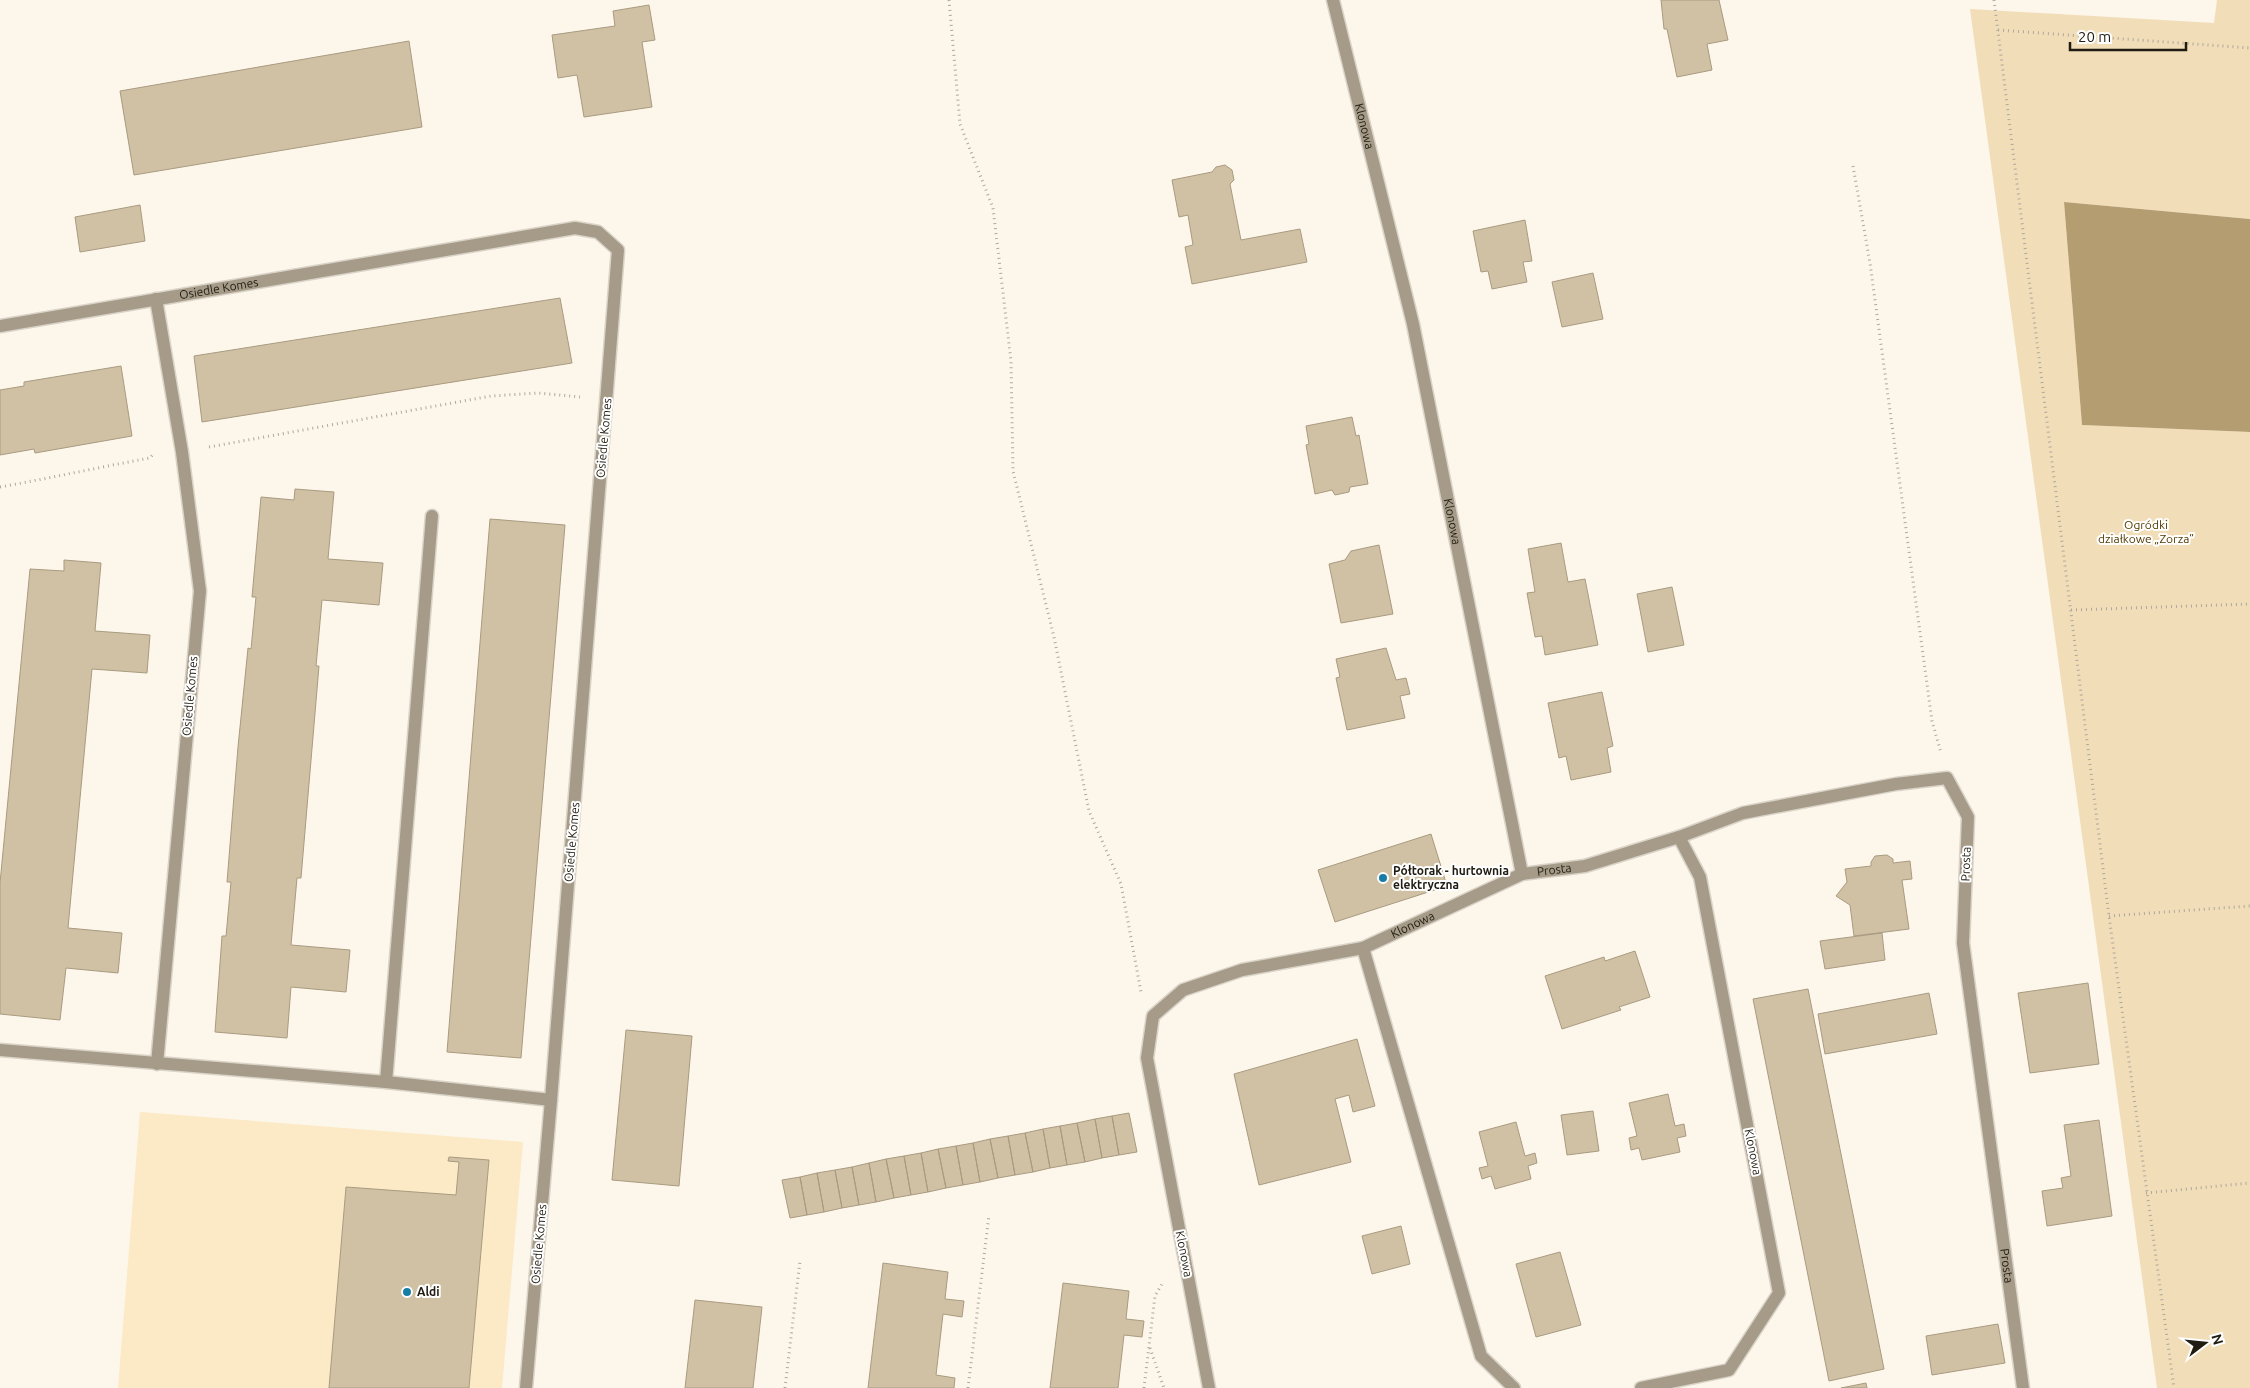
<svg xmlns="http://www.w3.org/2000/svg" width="2250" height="1388" font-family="Ubuntu,sans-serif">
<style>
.built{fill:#fce9c5}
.green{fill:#f1ddb8}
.water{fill:#b59d72}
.building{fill:#d0c1a5;stroke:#a99b80}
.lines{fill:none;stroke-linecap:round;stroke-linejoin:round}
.street-casing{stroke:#dad3c8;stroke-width:15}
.path{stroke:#aea89d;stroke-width:3;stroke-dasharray:1 4;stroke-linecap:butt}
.street{stroke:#a59b88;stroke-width:12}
.poi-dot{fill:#167da7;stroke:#fff;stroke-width:2}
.labels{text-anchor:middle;stroke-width:4;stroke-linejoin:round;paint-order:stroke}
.street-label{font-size:12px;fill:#211c11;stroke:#fff}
.park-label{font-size:12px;fill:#503900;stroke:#fff}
.poi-label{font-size:12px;font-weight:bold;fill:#211c11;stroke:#fff;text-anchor:start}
</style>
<rect width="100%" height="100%" fill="#fdf6eb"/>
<!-- built -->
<path class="built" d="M140 1112 523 1142 502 1388H118Z"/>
<!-- green -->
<path class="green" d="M2217 0H2250V219L2064 202 2082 425 2250 432V1388H2157L1970 9 2214 23Z"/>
<!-- water -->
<path class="water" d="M2064 202 2250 219V432L2082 425Z"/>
<!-- building -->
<path class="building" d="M1661 0H1719L1728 40 1707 44 1712 70 1677 77 1667 29H1664Z
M649 5 655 40 642 42 652 107 584 117 577 75 558 78 552 35 615 26 613 11Z
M409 41 422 127 134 175 120 91Z
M1225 165 1232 170 1234 180 1230 184 1241 240 1300 229 1307 262 1192 284 1185 247 1193 245 1188 215 1179 217 1172 180 1212 172 1216 167Z
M140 205 145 241 80 252 75 217Z
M1525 220 1532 261 1523 262 1527 282 1492 289 1488 271 1481 272 1473 231Z
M1593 273 1603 319 1562 327 1552 282Z
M560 298 572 363 202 422 194 356Z
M121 366 132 436 35 453 34 449 0 455V390L24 386V382Z
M1352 417 1356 436 1359 435 1368 484 1350 487 1349 492 1335 495 1332 490 1315 494 1306 445 1309 444 1306 426Z
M295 489 334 492 328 559 383 563 379 605 322 600 316 666H319L301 878H297L291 945 350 950 346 992 291 987 287 1038 215 1032 222 936H226L231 882H227L238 747 248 648 251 649 256 597H252L261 497 294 500Z
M490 519 565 525 521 1058 447 1052Z
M1561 543 1568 582 1585 579 1598 645 1545 655 1542 636 1535 637 1527 593 1535 592 1528 549Z
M1379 545 1393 614 1341 623 1329 564 1345 560 1351 551Z
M64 560 101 563 95 631 150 635 147 673 92 669 68 928 122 933 118 973 66 968 60 1020 0 1014V883L30 569 64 571Z
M1672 587 1684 645 1648 652 1637 594Z
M1386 648 1396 680 1406 678 1410 694 1400 696 1405 718 1347 730 1336 678 1340 677 1336 659Z
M1602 692 1613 746 1607 748 1611 772 1571 780 1566 756 1559 758 1548 703Z
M1431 834 1447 886 1335 922 1318 870Z
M1887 855 1893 859V863L1910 861 1912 879 1902 880 1909 929 1854 936 1850 905 1836 896 1847 882 1845 869 1871 866V862L1875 856Z
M1882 933 1885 960 1825 969 1820 941Z
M1635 951 1650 997 1619 1007 1621 1010 1562 1029 1545 976 1604 957 1605 961Z
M2088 983 2099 1064 2030 1073 2018 993Z
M1808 989 1884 1369 1829 1381 1753 999Z
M1929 993 1937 1034 1825 1054 1818 1014Z
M626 1030 692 1036 679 1186 612 1180Z
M1357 1039 1375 1106 1353 1112 1349 1095 1335 1099 1351 1162 1259 1185 1234 1074Z
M1668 1094 1675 1126 1684 1124 1686 1136 1677 1138 1680 1152 1642 1160 1639 1148 1631 1150 1629 1138 1637 1136 1629 1103Z
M1593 1111 1599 1151 1567 1155 1561 1115Z
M1129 1113 1137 1152 1119 1155 1112 1116Z
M1112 1116 1119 1155 1102 1158 1095 1119Z
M1095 1119 1102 1158 1085 1162 1077 1123Z
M2099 1120 2112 1216 2047 1226 2042 1191 2063 1188 2061 1178 2071 1176 2064 1125Z
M1516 1122 1525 1156 1535 1153 1537 1163 1528 1166 1531 1179 1495 1189 1491 1176 1482 1179 1479 1168 1488 1166 1479 1132Z
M1077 1123 1085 1162 1067 1165 1060 1126Z
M1060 1126 1067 1165 1050 1168 1043 1129Z
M1043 1129 1050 1168 1033 1172 1025 1133Z
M1025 1133 1033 1172 1015 1175 1008 1136Z
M1008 1136 1015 1175 998 1178 990 1139Z
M990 1139 998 1178 980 1182 973 1143Z
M973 1143 980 1182 963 1185 956 1146Z
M956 1146 963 1185 946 1188 938 1149Z
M938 1149 946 1188 928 1192 921 1153Z
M921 1153 928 1192 911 1195 904 1156Z
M904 1156 911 1195 894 1198 886 1159Z
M449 1157 489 1160 469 1388H329L346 1187 456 1195 459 1162 448 1161Z
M886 1159 894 1198 876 1202 869 1163Z
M869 1163 876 1202 859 1205 852 1167Z
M852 1167 859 1205 842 1208 835 1170Z
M835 1170 842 1208 824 1212 817 1173Z
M817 1173 824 1212 807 1215 800 1177Z
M800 1177 807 1215 790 1218 782 1180Z
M1401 1226 1410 1264 1372 1274 1362 1236Z
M1560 1252 1581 1325 1536 1337 1516 1264Z
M883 1263 948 1272 945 1299 964 1301 962 1317 943 1314 936 1375 955 1378 954 1388H868Z
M1063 1283 1129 1291 1126 1319 1144 1321 1142 1337 1124 1335 1118 1388H1050Z
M695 1300 762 1307 753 1388H685Z
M1998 1324 2005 1363 1932 1375 1926 1336Z
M1866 1383 1867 1388H1841Z"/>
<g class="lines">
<!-- street casing -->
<g class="street-casing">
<g id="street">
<path id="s1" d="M1333 0 1413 324 1522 874"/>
<path d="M156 299 182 452 200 591 157 1064"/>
<path id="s2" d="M0 326 575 228 598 232 618 250 551 1100 526 1388"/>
<path d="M1363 948 1481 1356 1514 1388"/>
<path d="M0 1050 386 1082 551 1100"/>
<path d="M386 1082 432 516"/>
<path id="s3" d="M1209 1388 1147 1058 1153 1016 1183 990 1242 970 1363 948 1522 874 1585 866 1679 837 1743 813 1896 784 1947 778 1968 817 1963 943 2023 1388"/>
<path d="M1641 1388 1729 1370 1779 1293 1700 877 1679 837"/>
</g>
</g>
<!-- path -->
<path class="path" d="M949 0 960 124 993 208 1011 361 1013 471 1054 637 1089 811 1121 884 1141 992
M1994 0 2109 916 2174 1388
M1998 30 2250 48
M1853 166 1870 263 1932 721 1941 753
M209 447 491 396 538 393 580 397
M0 487C51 478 100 467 150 458L154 453
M2071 610 2250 604
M2109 916 2250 906
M2146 1193 2250 1183
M1150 1348 1164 1388
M785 1388 800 1261
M968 1388 989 1215
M1144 1388 1155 1296 1162 1284"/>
<!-- street -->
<use href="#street" class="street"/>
</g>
<!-- markers -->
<g class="poi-dot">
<circle cx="1383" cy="878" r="5"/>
<circle cx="407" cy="1292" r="5"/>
</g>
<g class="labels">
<!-- street labels -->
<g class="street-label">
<text dy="4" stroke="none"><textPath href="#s1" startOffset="130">Klonowa</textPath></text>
<text dy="4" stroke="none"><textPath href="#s2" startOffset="222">Osiedle Komes</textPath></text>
<text transform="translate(604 438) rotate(-85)" y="4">Osiedle Komes</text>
<text dy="4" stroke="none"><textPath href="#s1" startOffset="535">Klonowa</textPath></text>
<text transform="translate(190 696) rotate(-85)" y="4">Osiedle Komes</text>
<text transform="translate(572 842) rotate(-85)" y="4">Osiedle Komes</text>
<text transform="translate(1966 864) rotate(-88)" y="4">Prosta</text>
<text dy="4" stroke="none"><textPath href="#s3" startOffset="811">Prosta</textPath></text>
<text dy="4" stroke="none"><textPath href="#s3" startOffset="658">Klonowa</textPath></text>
<text transform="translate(1753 1152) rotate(79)" y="4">Klonowa</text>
<text transform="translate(539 1244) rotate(-85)" y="4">Osiedle Komes</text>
<text transform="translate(1184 1254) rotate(79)" y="4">Klonowa</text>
<text dy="4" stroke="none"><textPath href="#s3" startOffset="1712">Prosta</textPath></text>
</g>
<!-- park labels -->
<g class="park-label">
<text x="2146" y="529">Ogródki<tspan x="2146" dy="14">działkowe „Zorza”</tspan></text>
</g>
<!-- poi labels -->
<g class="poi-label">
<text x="1393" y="875">Półtorak - hurtownia<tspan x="1393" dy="14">elektryczna</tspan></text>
<text x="417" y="1296">Aldi</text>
</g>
</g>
<!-- north arrow -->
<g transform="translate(2205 1343) rotate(74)" stroke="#ffffff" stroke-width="4" paint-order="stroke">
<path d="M0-4L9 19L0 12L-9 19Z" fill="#211c11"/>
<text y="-8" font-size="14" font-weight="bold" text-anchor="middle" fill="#211c11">N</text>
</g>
<!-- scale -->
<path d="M2070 42v8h116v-8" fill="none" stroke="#211c11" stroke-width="2.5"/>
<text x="2078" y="42" font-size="15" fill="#211c11" stroke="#ffffff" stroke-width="4" paint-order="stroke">20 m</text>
</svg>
